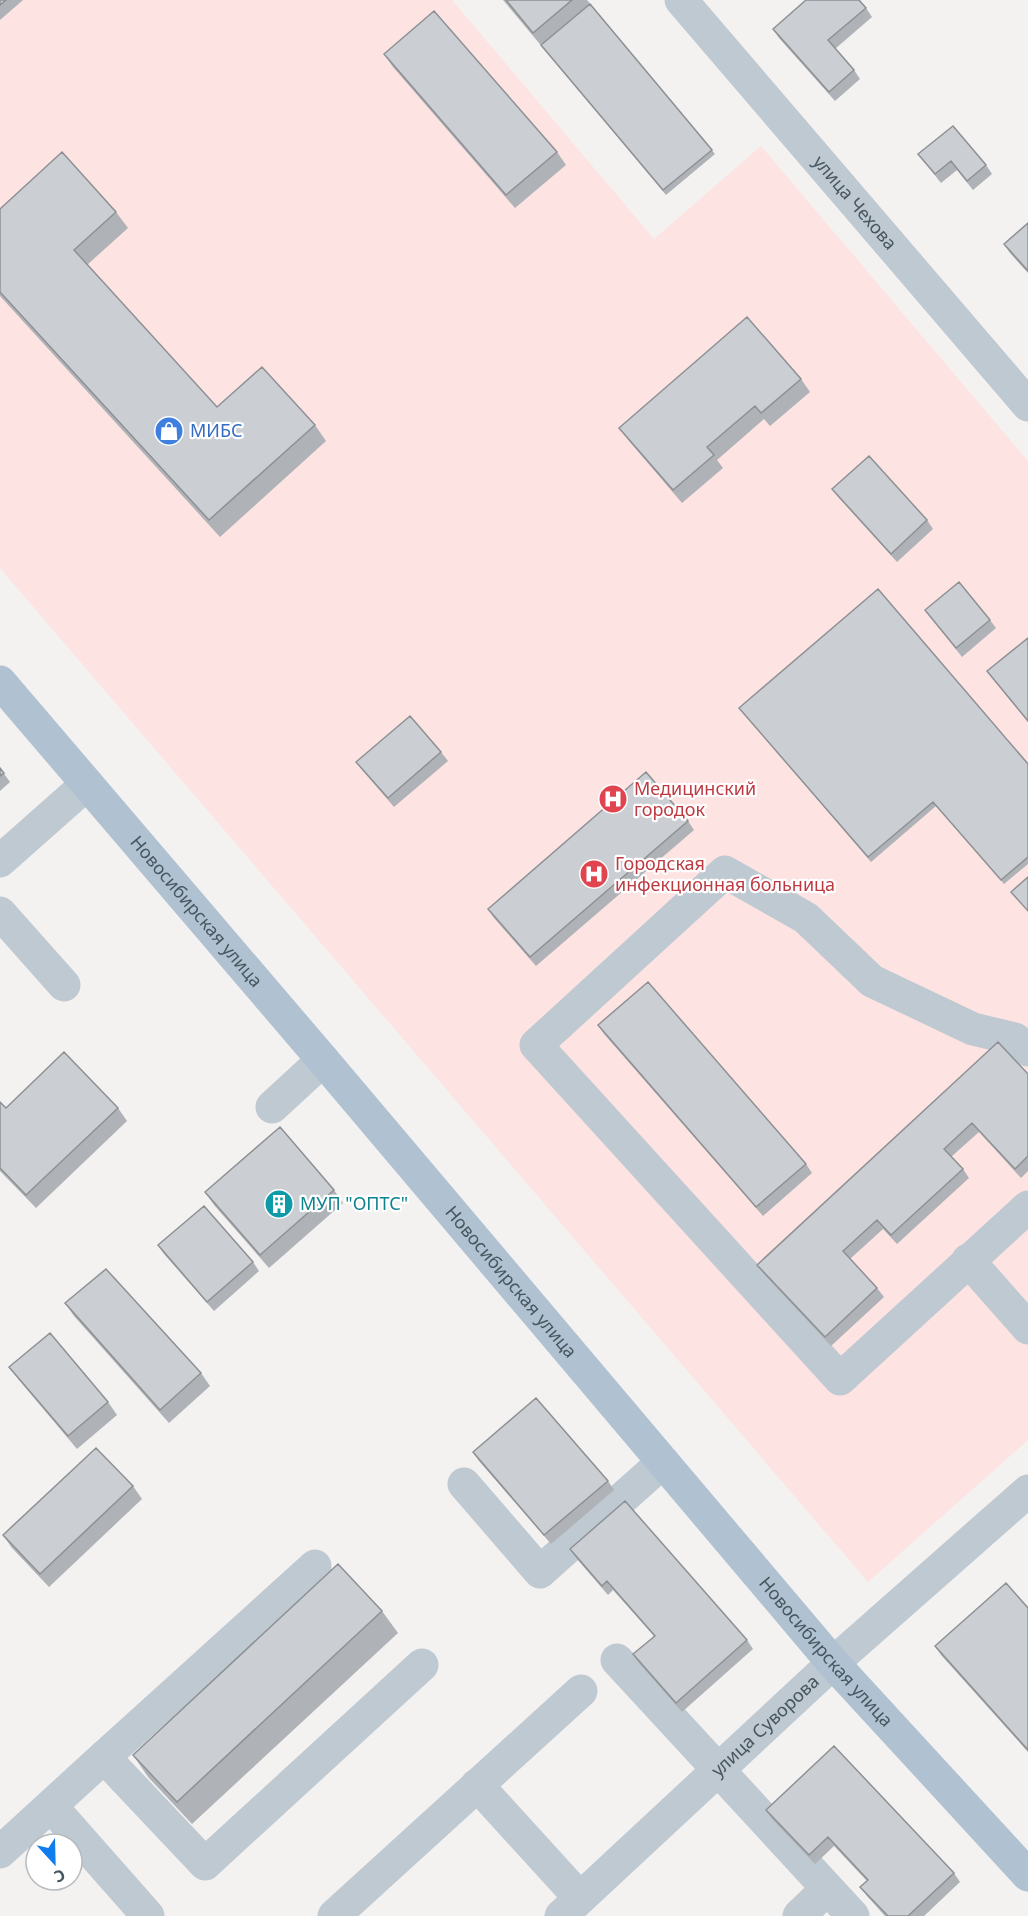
<svg xmlns="http://www.w3.org/2000/svg" width="1028" height="1916" font-family="'Noto Sans',sans-serif">
<style>
.medical{fill:#fde3e2}
.lines{fill:none;stroke-linecap:round;stroke-linejoin:round}
.minor{stroke:#bec9d1;stroke-width:33}
.major{stroke:#b0c2d1;stroke-width:33}
.wall{fill:#afb2b6}
.building{fill:#cbcfd4;stroke:#8e9194;stroke-width:1.5}
.labels{text-anchor:middle;stroke-width:4.5;stroke-linejoin:round;paint-order:stroke}
.street-label{font-size:18px;fill:#485660;stroke:#fff}
.shop-label{font-size:18px;fill:#366cbe;stroke:#fff;text-anchor:start}
.health-label{font-size:18px;fill:#be3a42;stroke:#fff;text-anchor:start}
.culture-label{font-size:18px;fill:#0d838f;stroke:#fff;text-anchor:start}
</style>
<rect width="100%" height="100%" fill="#f4f1f1"/>
<!-- medical -->
<path class="medical" d="M0 0H452L654 239 761 146 1028 461V1440L868 1582 0 568Z"/>
<g class="lines">
<!-- minor -->
<g class="minor">
<path id="s1" d="M681 0 1028 405"/>
<path d="M0 861 87 784"/>
<path d="M0 913 64 985"/>
<path d="M1028 1050 1015 1039 973 1029 872 981 806 918 725 872 536 1045 840 1379 1028 1207"/>
<path d="M272 1107 323 1060"/>
<path d="M968 1260 1028 1328"/>
<path d="M464 1484 540 1572 663 1462"/>
<path d="M315 1566 104 1757 205 1864 422 1665"/>
<path d="M617 1660 853 1916"/>
<path d="M477 1785 580 1898"/>
<path d="M51 1806 148 1916"/>
<path d="M0 1852 104 1757"/>
<path d="M334 1916 581 1691"/>
<path id="s2" d="M561 1916 833 1663 1028 1491"/>
<path d="M799 1916 827 1889"/>
</g>
<!-- major -->
<path class="major" id="s3" d="M0 682 323 1060 833 1663 1028 1875"/>
</g>
<!-- wall -->
<path class="wall" d="M0 0H23L0 20Z
M503 0H587L715 154 666 195Z
M866 8 872 17 835 49 854 70 860 79 835 101 779 38 773 29Z
M384 54 557 152 566 165 515 208 393 67Z
M918 154 986 165 992 174 973 190 957 170 941 183Z
M0 209 116 212 128 228 87 265 217 407 315 425 326 441 220 537 0 296Z
M1028 223V273L1010 253 1004 244Z
M801 379 810 392 770 426 764 419 717 460 723 468 682 503 629 441 619 428Z
M832 489 927 520 933 529 897 562 839 498Z
M925 610 990 620 996 628 962 657Z
M1028 638V722L987 671Z
M739 708 1028 764V864L1004 884 936 806 871 862Z
M441 752 448 761 394 807 363 771 356 762Z
M0 768 10 782 0 791Z
M688 821 694 830 536 966 494 918 488 909Z
M598 1025 806 1164 812 1173 763 1216 604 1034Z
M1028 1074V1171L1021 1178 979 1132 951 1157 963 1169 969 1178 897 1244 883 1229 850 1259 877 1288 884 1297 831 1346 764 1274 757 1265Z
M0 1102 6 1108H118L127 1121 36 1208 0 1171Z
M334 1190 343 1203 269 1268 214 1205 205 1192Z
M158 1245 253 1262 259 1271 214 1311 164 1254Z
M65 1303 201 1373 210 1386 169 1423 74 1316Z
M9 1367 108 1402 117 1415 77 1449 19 1380Z
M473 1452 608 1481 614 1490 551 1544 479 1461Z
M133 1486 142 1499 49 1587 12 1548 3 1535Z
M570 1549 747 1640 753 1649 682 1712 639 1663 633 1654 654 1636 613 1590 608 1595 576 1558Z
M1028 1608V1752L941 1655 935 1646Z
M382 1611 398 1633 192 1824 148 1777 133 1755Z
M766 1810 954 1873 960 1882 924 1916H885L867 1896 860 1887 867 1881 834 1846 815 1864 772 1819Z"/>
<!-- building -->
<path class="building" d="M0 0H6L0 5Z
M506 0H572L533 33Z
M806 0H859L866 8 828 40 854 70 829 92 773 29Z
M590 4 712 150 663 190 541 45Z
M434 11 557 152 506 195 384 54Z
M953 126 986 165 967 181 951 161 935 174 918 154Z
M62 152 116 212 74 250 217 407 262 367 315 425 209 520 0 292V209Z
M1028 223V271L1004 244Z
M747 317 801 379 761 413 755 406 707 447 714 455 673 490 619 428Z
M869 456 927 520 891 554 832 489Z
M959 582 990 620 956 648 925 610Z
M878 589 1028 764V857L1001 880 933 802 868 857 739 708Z
M1028 638V721L987 671Z
M410 716 441 752 388 798 356 762Z
M0 768 4 773 0 776Z
M646 772 688 821 530 957 488 909Z
M1028 877V911L1011 892Z
M648 982 806 1164 756 1207 598 1025Z
M998 1042 1028 1074V1156L1015 1169 972 1123 944 1149 963 1169 891 1235 877 1220 843 1251 877 1288 825 1337 757 1265Z
M64 1052 118 1108 26 1195 0 1168V1102L6 1108Z
M280 1127 334 1190 260 1255 205 1192Z
M204 1206 253 1262 207 1302 158 1245Z
M106 1269 201 1373 160 1410 65 1303Z
M50 1333 108 1402 68 1436 9 1367Z
M536 1398 608 1481 544 1535 473 1452Z
M96 1448 133 1486 40 1574 3 1535Z
M625 1501 747 1640 676 1703 633 1654 655 1636 607 1581 602 1586 570 1549Z
M338 1564 382 1611 177 1802 133 1755Z
M1006 1583 1028 1608V1750L935 1646Z
M834 1746 954 1873 908 1916H888L860 1887 868 1880 828 1837 809 1855 766 1810Z"/>
<!-- icons -->
<defs>
<g id="shop-disc" transform="scale(1.5)"><circle r="9.5" fill="#3f7fe0" stroke="#fff"/><path d="M-5-2.5h2.3a2.7 3.5 0 0 1 5.4 0H5L5.5 6h-11ZM-1.5-2.5h3a1.5 2.3 0 0 0-3 0Z" fill="#fff"/></g>
<g id="hospital-disc" transform="scale(1.5)"><circle r="9.5" fill="#e0444e" stroke="#fff"/><path d="M-5-5h3v3.5h4V-5h3V5h-3V1.5h-4V5h-3Z" fill="#fff"/></g>
<g id="building-disc" transform="scale(1.5)"><circle r="9.5" fill="#0f9aa8" stroke="#fff"/><path d="M-4-6H4V6H1V3H-1V6H-4ZM-2.5-4.3h1.7v1.8h-1.7ZM.8-4.3h1.7v1.8H.8ZM-2.5-1h1.7V.8h-1.7ZM.8-1h1.7V.8H.8Z" fill="#fff"/></g>
</defs>
<g fill-rule="evenodd">
<use href="#shop-disc" x="169" y="431"/>
<use href="#hospital-disc" x="613" y="799"/>
<use href="#hospital-disc" x="594" y="874"/>
<use href="#building-disc" x="279" y="1204"/>
</g>
<g class="labels">
<!-- street labels -->
<g class="street-label">
<text dy="6" stroke="none"><textPath href="#s1" startOffset="267">улица Чехова</textPath></text>
<text dy="6" stroke="none"><textPath href="#s3" startOffset="302">Новосибирская улица</textPath></text>
<text dy="6" stroke="none"><textPath href="#s3" startOffset="788">Новосибирская улица</textPath></text>
<text dy="6" stroke="none"><textPath href="#s3" startOffset="1274">Новосибирская улица</textPath></text>
<text dy="6" stroke="none"><textPath href="#s2" startOffset="279">улица Суворова</textPath></text>
</g>
<!-- shop labels -->
<g class="shop-label">
<text x="190" y="437">МИБС</text>
</g>
<!-- health labels -->
<g class="health-label">
<text x="634" y="795">Медицинский<tspan x="634" dy="21">городок</tspan></text>
<text x="615" y="870">Городская<tspan x="615" dy="21">инфекционная больница</tspan></text>
</g>
<!-- culture labels -->
<g class="culture-label">
<text x="300" y="1210">МУП "ОПТС"</text>
</g>
</g>
<!-- north arrow -->
<g transform="translate(54 1862) rotate(158)"><circle r="28" fill="#ffffff" stroke="#b6bbbf" stroke-width="1.5"/>
<path d="M0-4.5L10 22L0 15L-10 22Z" fill="#107def"/>
<text y="-9" font-size="16" font-weight="bold" text-anchor="middle" fill="#485660">С</text>
</g>
</svg>
